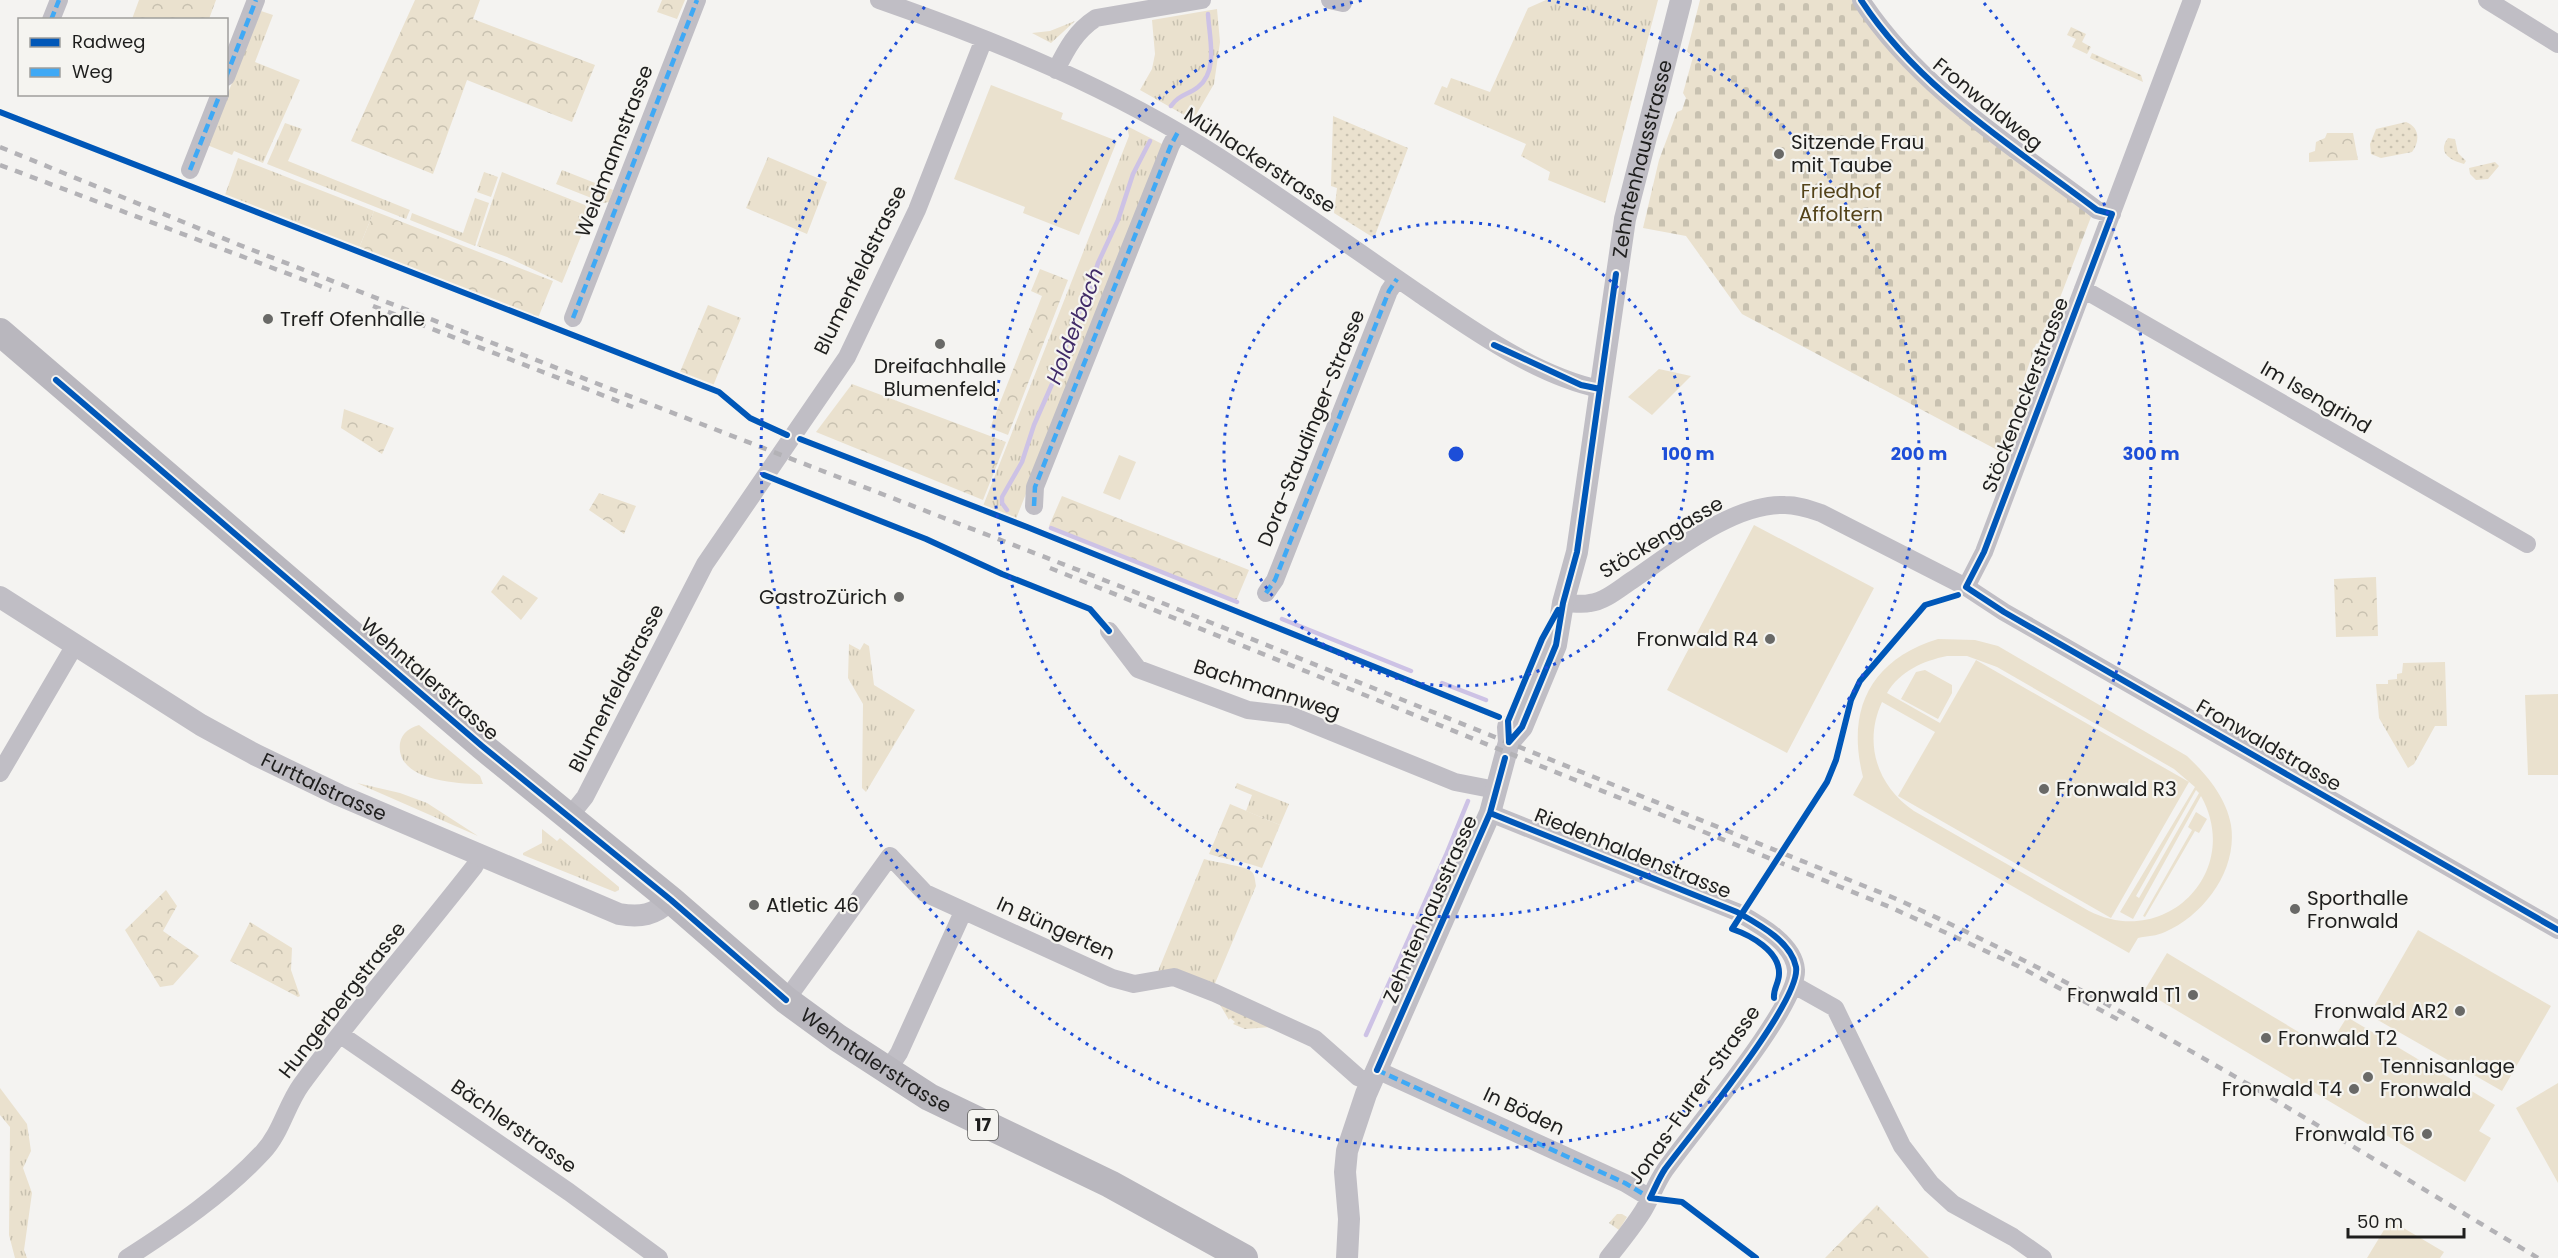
<svg xmlns="http://www.w3.org/2000/svg" width="2558" height="1258" font-family="Poppins,sans-serif">
<style>
.grass{fill:url(#grass-tufts)}
.forest{fill:url(#forest-crowns)}
.cemetery{fill:url(#cemetery-stones)}
.garden{fill:url(#garden-dots)}
.pitch{fill:#eae1ce;fill-rule:evenodd}
.lines{fill:none;stroke-linecap:round;stroke-linejoin:round}
.stream{stroke:#cdc2e5;stroke-width:4.5}
.minor{stroke:#c0bec5;stroke-width:18}
.tertiary{stroke:#c0bec5;stroke-width:22}
.primary{stroke:#b9b7be;stroke-width:28}
.rail{stroke:#b3b2b6;stroke-width:4.5;stroke-dasharray:8 8;stroke-linecap:butt}
.quiet{stroke:#3fa9f5;stroke-width:4.5;stroke-dasharray:9 4.5;stroke-linecap:butt}
.cycleway-casing{stroke:#f5f4f0;stroke-width:10}
.cycleway{stroke:#0057b8;stroke-width:6}
.ring{fill:none;stroke:#1d4ed8;stroke-width:3;stroke-dasharray:3 6}
.poi-dot{fill:#696967;stroke:#f5f4f0;stroke-width:2}
.labels{text-anchor:middle;stroke-width:4.5;stroke-linejoin:round;paint-order:stroke}
.shield{fill:#f5f4f0;stroke:#5e5e5c;stroke-width:1.5}
.shield-label{font-size:18px;font-weight:bold;fill:#1e1e1d}
.street-label{font-size:20px;fill:#1e1e1d;stroke:#f5f4f0}
.poi-label{font-size:20px;fill:#1e1e1d;stroke:#f5f4f0;text-anchor:start}
.park-label{font-size:20px;fill:#53431a;stroke:#f5f4f0}
.water-label{font-size:21px;font-style:italic;fill:#412b68;stroke:#f5f4f0}
.centre{fill:#1d4ed8;stroke:#f5f4f0;stroke-width:3}
.ring-label{font-size:18px;text-anchor:middle;font-weight:bold;fill:#1d4ed8;stroke:#f5f4f0;stroke-width:4.5;stroke-linejoin:round;paint-order:stroke}
</style>
<defs>
<pattern id="grass-tufts" width="24" height="20" patternUnits="userSpaceOnUse" patternTransform="scale(1.5)"><rect width="24" height="20" fill="#eae1ce"/><path d="M3 7l-1-3M5 7V3M7 7l1-3M15 17l-1-3M17 17v-4M19 17l1-3" fill="none" stroke="#c8c1b0"/></pattern>
<pattern id="forest-crowns" width="20" height="18" patternUnits="userSpaceOnUse" patternTransform="scale(1.5)"><rect width="20" height="18" fill="#eae1ce"/><path d="M2 6a3 3 0 1 1 6 0M12 15a3 3 0 1 1 6 0" fill="none" stroke="#c8c1b0"/></pattern>
<pattern id="cemetery-stones" width="16" height="16" patternUnits="userSpaceOnUse" patternTransform="scale(1.5)"><rect width="16" height="16" fill="#eae1ce"/><path d="M2 7V4a2 2 0 0 1 4 0v3zM10 15v-3a2 2 0 0 1 4 0v3z" fill="#c8c1b0"/></pattern>
<pattern id="garden-dots" width="8" height="8" patternUnits="userSpaceOnUse" patternTransform="scale(1.5)"><rect width="8" height="8" fill="#eae1ce"/><path d="M2 2h.1M6 6h.1" fill="none" stroke="#c8c1b0" stroke-width="1.8" stroke-linecap="round"/></pattern>
</defs>
<rect width="100%" height="100%" fill="#f4f3f1"/>
<!-- grass -->
<path class="grass" d="M1546 0H1658L1605 203 1548 180 1550 172 1521 156 1526 144 1434 104 1442 86 1447 88 1451 78 1490 92 1528 8Z
M1217 9 1220 42 1214 84 1193 120 1140 90 1152 69 1155 54 1152 20Z
M261 11 273 15 255 62 300 80 263 163 234 151 232 155 207 145Z
M1075 21 1051 43 1032 33 1050 31Z
M285 123 302 129 288 161 410 210 406 219 267 164Z
M1127 126 1164 145 1016 519 983 506 1129 136Z
M768 157 827 182 807 234 746 208Z
M238 158 374 211 359 248 225 195Z
M562 170 613 190 609 202 604 203 556 184Z
M484 172 498 177 491 197 477 192Z
M502 172 585 205 590 214 562 283 507 257 477 246Z
M475 198 489 203 475 246 410 220 412 213 463 233Z
M864 643 869 646 874 685 915 710 866 792 862 788 863 704 848 678 849 644 860 650Z
M2445 662 2447 726H2435L2414 764 2408 768 2379 718 2376 684H2388V680L2397 679V674L2402 673 2403 663Z
M419 725 480 776 483 784C458 784 395 781 400 743 402 733 409 728 419 725Z
M357 783 400 793 427 803 478 836Z
M1237 783 1289 804 1280 825 1246 811 1252 795 1235 788Z
M542 829 557 841 560 838 619 887V890L615 892 523 855V853L542 843Z
M1204 859C1213 862 1247 866 1252 872 1255 875 1255 881 1256 886L1213 988 1156 976Z
M0 1088 27 1124 31 1151 23 1168 32 1193 24 1250 27 1258H15L9 1235 10 1127 0 1115Z
M1617 1214H1622L1627 1217 1619 1230 1609 1223Z"/>
<!-- forest -->
<path class="forest" d="M139 0H216L209 19H132Z
M415 0H480L473 19 595 65 572 122 467 80 433 174 351 141Z
M662 0H685L677 19 657 12Z
M2071 27 2086 34 2082 42 2091 47 2087 54 2072 47 2076 39 2067 35Z
M2327 133H2353L2358 160 2309 162V153L2315 151 2316 142 2325 138Z
M374 211 553 281 538 318 359 248Z
M1040 269 1068 280 1008 435 990 428 1042 296 1031 291Z
M708 305 741 318 713 386 680 372Z
M852 384 1006 442 983 500 816 432Z
M344 409 394 428 382 454 341 428Z
M599 493 636 506 624 534 589 510Z
M1062 496 1249 570 1236 601 1049 526Z
M503 575 538 598 521 620 491 592Z
M2376 577 2378 636 2336 637 2334 579Z
M1230 804 1280 825 1262 868C1244 861 1227 860 1209 854Z
M166 890 177 906 163 931 199 956 173 985 160 987 125 930Z
M250 922 292 948 291 970 300 996 298 997 230 961Z
M1877 1205 1929 1258H1825Z"/>
<!-- cemetery -->
<path class="cemetery" d="M1700 0H1855L1861 11 2087 211 2091 217 2043 342 2036 344 2024 379 2027 384 2001 452 1742 314 1686 236 1643 228 1659 160 1677 112 1682 110 1686 98 1683 93 1693 57 1687 51Z"/>
<!-- garden -->
<path class="garden" d="M2092 53 2141 75 2143 82 2090 58Z
M1333 116 1408 148 1374 238 1334 213 1337 188 1331 186Z
M2406 122C2420 127 2420 142 2412 152L2381 158 2371 154 2370 144 2376 129Z
M2448 138 2455 139 2458 153 2466 161 2464 164C2450 160 2437 153 2448 138Z
M2495 162 2499 166 2488 179 2476 180 2470 174 2469 168Z
M1219 1003 1271 1027 1245 1029 1233 1024 1235 1022 1230 1018 1229 1020Z"/>
<!-- pitch -->
<path class="pitch" d="M991 85 1063 113 1061 119 1117 141 1079 235 1023 213 1025 207 954 179Z
M1659 369 1691 376 1652 415 1628 397Z
M1119 455 1136 462 1120 500 1103 493Z
M1754 525 1874 588 1787 753 1667 690Z
M1938 639 1975 640 1998 646 2187 756C2206 774 2226 797 2231 825 2238 870 2204 915 2165 932 2157 936 2147 936 2138 938L2129 953 1853 795 1863 777C1846 710 1870 660 1938 639ZM1947 656H1967L1997 667 2174 769 2195 787 2120 912 2133 919 2201 796C2243 871 2166 950 2089 911L1914 811C1877 786 1863 743 1882 702L1935 732 1898 796 2111 918 2189 782 1976 660 1940 723 1887 693C1900 671 1923 661 1947 656ZM2196 790 2199 793 2139 898 2136 896Z
M1925 670 1952 685V693L1938 719 1901 699 1916 672Z
M2558 694V775H2528L2525 695Z
M2196 812 2207 819 2199 833 2195 831 2145 917 2143 916 2192 830 2188 827Z
M2418 930 2551 1006 2502 1091 2369 1015Z
M2167 953 2327 1049 2347 1017 2495 1105 2479 1131 2491 1138 2465 1182 2144 991Z
M2558 1083V1183L2516 1108Z
M2390 1220 2444 1252 2440 1258H2367Z"/>
<g class="lines">
<!-- stream -->
<path class="stream" d="M1171 106C1178 95 1188 95 1198 87 1219 71 1209 36 1208 14
M1007 510 1002 503V497L1022 462 1034 425 1060 366 1071 330 1089 292 1098 263 1118 220 1133 174 1150 141
M1051 528 1237 602
M1282 619 1411 671
M1442 683 1486 700
M1366 1035 1446 855 1468 801"/>
<!-- minor -->
<path class="minor" d="M879 0C997 41 1114 89 1219 157 1287 201 1354 249 1421 295 1474 331 1537 376 1600 389
M1330 0 1343 3
M1861 0C1919 89 2014 147 2097 210L2112 214
M2487 0 2558 44
M51 20 59 0
M1056 70C1067 48 1076 31 1096 18L1202 0
M226 77 256 0
M190 170 220 94
M2083 289 2527 544
M573 318 697 0
M1034 506 1035 487 1171 145 1178 132
M1966 587 1984 552 2192 0
M1266 593 1275 580 1389 291 1397 279
M1563 603C1572 603 1582 605 1590 603 1606 601 1621 587 1634 579 1675 551 1734 503 1785 505 1798 505 1809 509 1821 513L1966 587 2004 612 2558 930
M1109 631 1138 669 1248 710 1290 715 1455 782 1496 790
M0 773 75 645
M1490 813 1737 912C1758 924 1794 943 1796 970 1799 1006 1689 1135 1665 1170 1656 1183 1651 1198 1643 1211 1633 1227 1620 1243 1608 1258
M569 817 585 797 705 564 847 357 917 210 984 39
M1794 985 1835 1008 1902 1146 1931 1184 1953 1204 2013 1237 2043 1258
M786 1000 890 856 925 893 1112 978 1134 984 1174 977 1215 993 1315 1039 1358 1077 1371 1082
M341 1035 569 1192 659 1258
M1377 1070 1625 1183 1650 1198
M887 1071 899 1053 963 912
M127 1258C174 1228 225 1193 263 1152 281 1133 286 1106 301 1085 356 1010 417 940 474 867L480 856"/>
<!-- tertiary -->
<g class="tertiary">
<path id="s1" d="M0 597 201 725 256 755 339 795 619 914C641 918 654 915 671 900"/>
<path id="s2" d="M1509 742 1522 727 1556 645 1563 603 1577 552 1625 219 1681 0"/>
<path d="M1347 1258 1349 1219 1345 1172 1347 1151 1366 1094 1490 813 1509 742 1508 727"/>
</g>
<!-- primary -->
<path class="primary" id="s3" d="M0 332 482 746 671 900 786 1000 838 1038 929 1097 1110 1184 1244 1258"/>
<!-- rail -->
<path class="rail" d="M0 147 237 244 1140 594 1894 898C2119 999 2327 1132 2538 1258
M0 165 331 290
M373 306 633 407
M1050 568 1890 907 2018 966 2119 1020"/>
<!-- quiet -->
<path class="quiet" d="M51 20 59 0
M226 77 256 0
M190 170 220 94
M573 318 697 0
M1034 506 1035 487 1171 145 1178 132
M1266 593 1275 580 1389 291 1397 279
M1377 1070 1625 1183 1650 1198"/>
<!-- cycleway casing -->
<g class="cycleway-casing">
<path id="cycleway" d="M1861 0C1919 89 2014 147 2097 210L2112 214 1984 552 1966 587 2004 612 2558 930
M0 112 719 392 750 418 787 435
M1494 345 1581 385 1600 389
M56 380 482 746 671 900 786 1000
M800 439 1027 527 1499 717
M764 475 926 539 1002 574 1090 609 1109 631
M1509 742 1522 727 1556 645 1563 603 1577 552 1616 274
M1509 742 1508 721 1542 639 1558 610
M1490 813 1737 912C1758 924 1791 941 1796 967 1802 1001 1689 1136 1665 1169 1659 1178 1655 1188 1650 1198L1682 1202 1756 1258
M1774 998C1773 989 1779 983 1779 974 1780 951 1750 935 1732 929L1827 782 1836 760 1851 700 1860 681 1925 605 1958 595
M1377 1070 1490 813 1505 758"/>
</g>
<!-- cycleway -->
<use href="#cycleway" class="cycleway"/>
</g>
<!-- distance rings -->
<g class="ring">
<circle cx="1456" cy="454" r="232"/>
<path d="M1548 0A463 463 0 1 1 1364 0"/>
<path d="M1984 3A695 695 0 1 1 928 3"/>
</g>
<!-- markers -->
<g class="poi-dot">
<circle cx="1779" cy="154" r="6"/>
<circle cx="268" cy="319" r="6"/>
<circle cx="940" cy="344" r="6"/>
<circle cx="899" cy="597" r="6"/>
<circle cx="1770" cy="639" r="6"/>
<circle cx="2044" cy="789" r="6"/>
<circle cx="754" cy="905" r="6"/>
<circle cx="2295" cy="909" r="6"/>
<circle cx="2193" cy="995" r="6"/>
<circle cx="2460" cy="1011" r="6"/>
<circle cx="2266" cy="1038" r="6"/>
<circle cx="2368" cy="1077" r="6"/>
<circle cx="2354" cy="1089" r="6"/>
<circle cx="2427" cy="1134" r="6"/>
</g>
<g class="labels">
<!-- shield labels -->
<rect class="shield" x="968" y="1110" width="30" height="30" rx="4.5"/>
<g class="shield-label">
<text x="983" y="1131">17</text>
</g>
<!-- street labels -->
<g class="street-label">
<text transform="translate(1988 104) rotate(39)" y="7">Fronwaldweg</text>
<text transform="translate(614 151) rotate(-69)" y="7">Weidmannstrasse</text>
<text dy="7" stroke="none"><textPath href="#s2" startOffset="603">Zehntenhausstrasse</textPath></text>
<text transform="translate(1260 160) rotate(33)" y="7">Mühlackerstrasse</text>
<text transform="translate(860 270) rotate(-64)" y="7">Blumenfeldstrasse</text>
<text transform="translate(2025 395) rotate(-69)" y="7">Stöckenackerstrasse</text>
<text transform="translate(2316 397) rotate(30)" y="7">Im Isengrind</text>
<text transform="translate(1311 428) rotate(-68)" y="7">Dora-Staudinger-Strasse</text>
<text transform="translate(1661 537) rotate(-31)" y="7">Stöckengasse</text>
<text transform="translate(430 679) rotate(41)" y="7">Wehntalerstrasse</text>
<text transform="translate(616 688) rotate(-63)" y="7">Blumenfeldstrasse</text>
<text transform="translate(1267 689) rotate(18)" y="7">Bachmannweg</text>
<text transform="translate(2269 745) rotate(30)" y="7">Fronwaldstrasse</text>
<text dy="7" stroke="none"><textPath href="#s1" startOffset="376">Furttalstrasse</textPath></text>
<text transform="translate(1633 853) rotate(22)" y="7">Riedenhaldenstrasse</text>
<text transform="translate(1430 909) rotate(-66)" y="7">Zehntenhausstrasse</text>
<text transform="translate(1056 928) rotate(24)" y="7">In Büngerten</text>
<text transform="translate(342 1000) rotate(-52)" y="7">Hungerbergstrasse</text>
<text dy="7" stroke="none"><textPath href="#s3" startOffset="1140">Wehntalerstrasse</textPath></text>
<text transform="translate(1694 1095) rotate(-55)" y="7">Jonas-Furrer-Strasse</text>
<text transform="translate(1524 1111) rotate(25)" y="7">In Böden</text>
<text transform="translate(514 1126) rotate(35)" y="7">Bächlerstrasse</text>
</g>
<!-- poi labels -->
<g class="poi-label">
<text x="1791" y="149">Sitzende Frau<tspan x="1791" dy="23">mit Taube</tspan></text>
<text x="280" y="326">Treff Ofenhalle</text>
<text x="940" y="373" text-anchor="middle">Dreifachhalle<tspan x="940" dy="23">Blumenfeld</tspan></text>
<text x="887" y="604" text-anchor="end">GastroZürich</text>
<text x="1758" y="646" text-anchor="end">Fronwald R4</text>
<text x="2056" y="796">Fronwald R3</text>
<text x="2307" y="905">Sporthalle<tspan x="2307" dy="23">Fronwald</tspan></text>
<text x="766" y="912">Atletic 46</text>
<text x="2181" y="1002" text-anchor="end">Fronwald T1</text>
<text x="2448" y="1018" text-anchor="end">Fronwald AR2</text>
<text x="2278" y="1045">Fronwald T2</text>
<text x="2380" y="1073">Tennisanlage<tspan x="2380" dy="23">Fronwald</tspan></text>
<text x="2342" y="1096" text-anchor="end">Fronwald T4</text>
<text x="2415" y="1141" text-anchor="end">Fronwald T6</text>
</g>
<!-- park labels -->
<g class="park-label">
<text x="1841" y="198">Friedhof<tspan x="1841" dy="23">Affoltern</tspan></text>
</g>
<!-- water labels -->
<g class="water-label">
<text transform="translate(1075 326) rotate(-69)" y="7">Holderbach</text>
</g>
</g>
<circle cx="1456" cy="454" r="9" class="centre"/>
<g class="ring-label">
<text x="1688" y="460">100 m</text>
<text x="1919" y="460">200 m</text>
<text x="2151" y="460">300 m</text>
</g>
<!-- legend -->
<rect x="18" y="18" width="210" height="78" fill="#f5f4f0" stroke="#9f9e9c" stroke-width="1.5"/>
<rect x="30" y="38" width="30" height="9" fill="#0057b8" stroke="#9f9e9c" stroke-width="1.5"/>
<text x="72" y="48" font-size="18" fill="#1e1e1d">Radweg</text>
<rect x="30" y="68" width="30" height="9" fill="#3fa9f5" stroke="#9f9e9c" stroke-width="1.5"/>
<text x="72" y="78" font-size="18" fill="#1e1e1d">Weg</text>
<!-- scale -->
<path d="M2348 1228v9h116v-9" fill="none" stroke="#1e1e1d" stroke-width="3"/>
<text x="2357" y="1228" font-size="18" fill="#1e1e1d" stroke="#f5f4f0" stroke-width="4.5" paint-order="stroke">50 m</text>
</svg>
